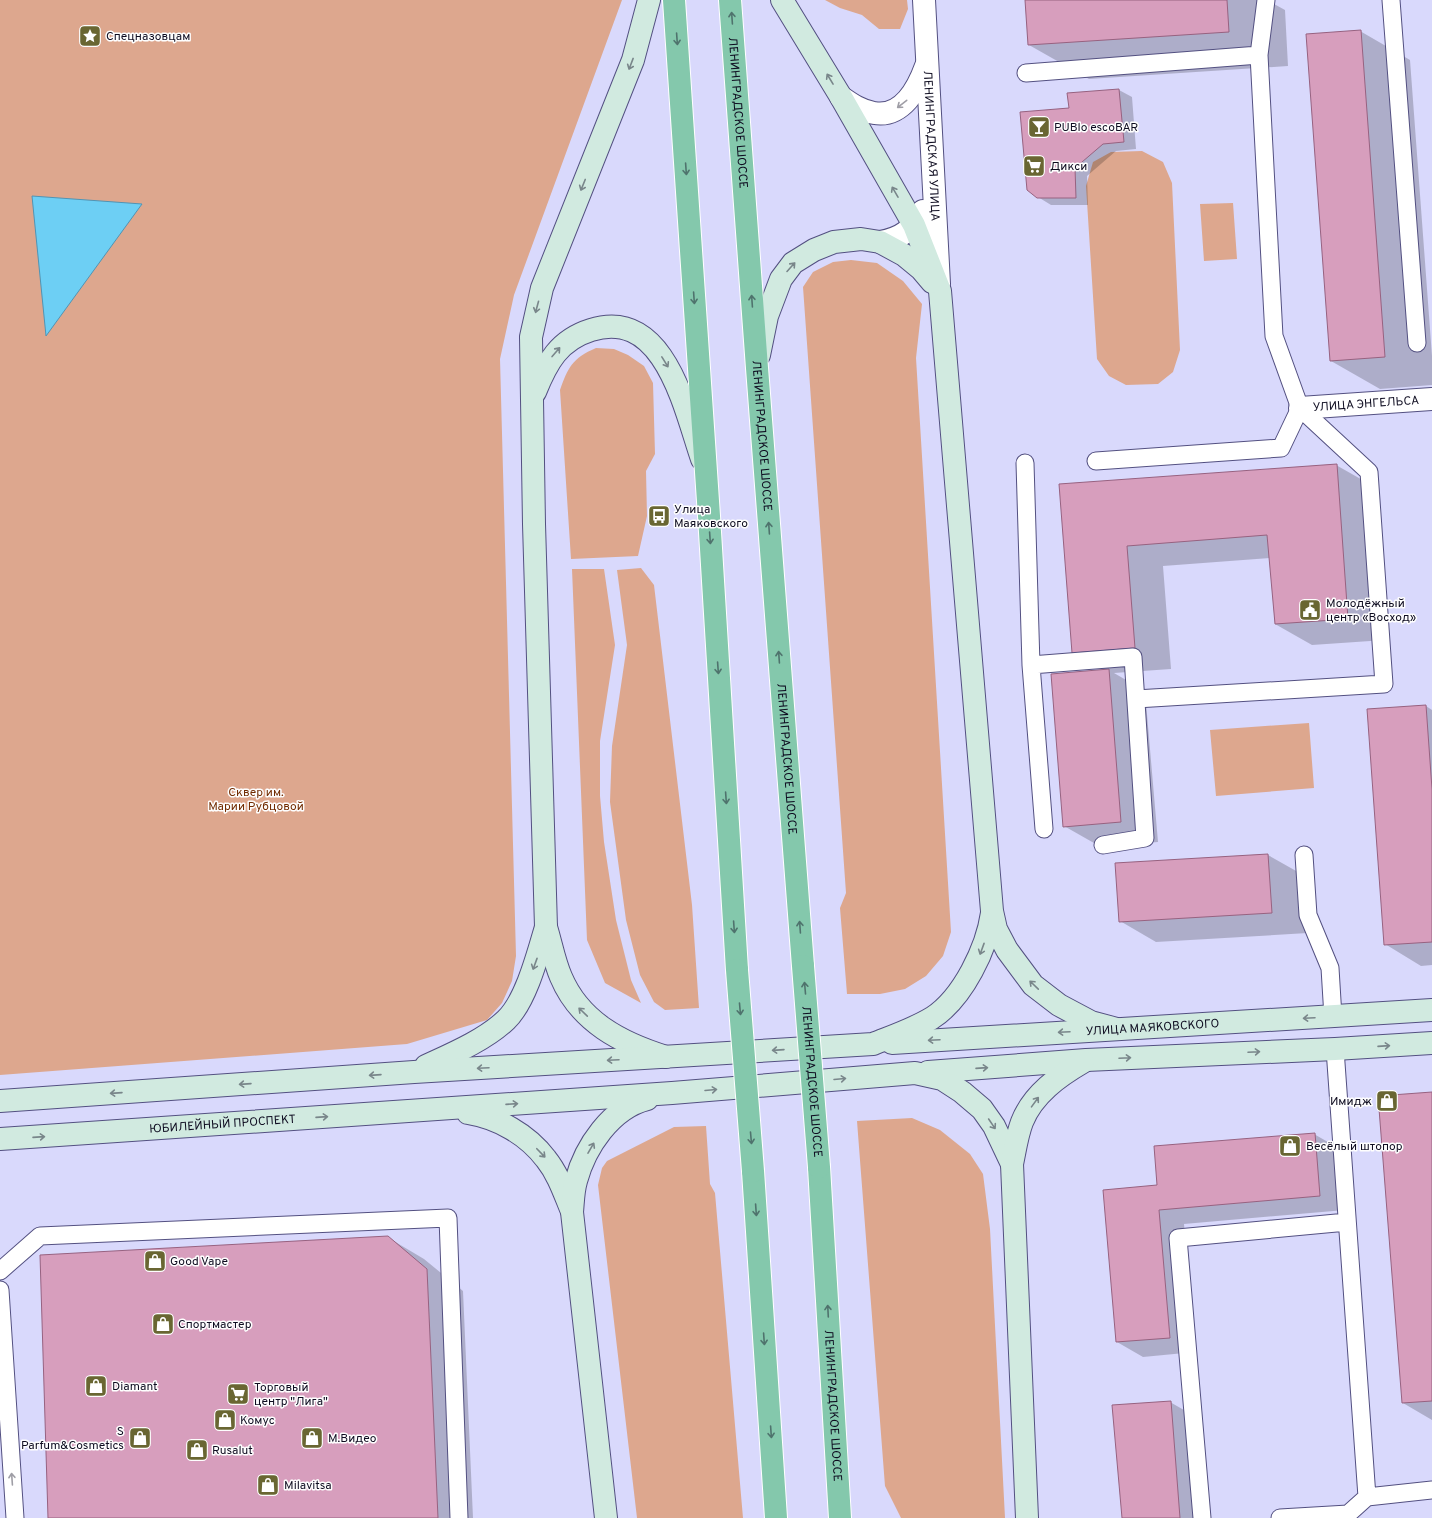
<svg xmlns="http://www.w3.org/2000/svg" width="1432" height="1518" font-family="Overpass,sans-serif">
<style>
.green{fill:#dda78e}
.water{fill:#6dcff4;stroke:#5094b4}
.shadow{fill:#0003}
.building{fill:#d79ebd;stroke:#976280}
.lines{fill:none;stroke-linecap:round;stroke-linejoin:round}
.service-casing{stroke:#535081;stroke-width:19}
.minor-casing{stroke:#535081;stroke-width:24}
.tertiary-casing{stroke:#535081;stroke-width:24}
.secondary-casing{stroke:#535081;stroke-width:24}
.trunk-casing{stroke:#fff;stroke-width:24}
.service{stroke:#fff;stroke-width:17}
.minor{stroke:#fff;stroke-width:22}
.tertiary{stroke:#fff;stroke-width:22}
.secondary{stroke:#d1eae0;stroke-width:22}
.trunk{stroke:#84c8ac;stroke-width:22}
.trunk-bridge-casing{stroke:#fff;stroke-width:24;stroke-linecap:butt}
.trunk-bridge{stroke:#84c8ac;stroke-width:22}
.oneway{stroke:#4f736d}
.oneway2{stroke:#79868a}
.oneway3{stroke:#9f9ea6}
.labels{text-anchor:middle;stroke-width:3;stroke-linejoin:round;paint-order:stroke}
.poi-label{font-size:12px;fill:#0e0c20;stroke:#fefefe;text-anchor:start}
.street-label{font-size:12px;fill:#0e0c20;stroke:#fefefe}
.park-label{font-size:12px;fill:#722d03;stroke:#fefefe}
</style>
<rect width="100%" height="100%" fill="#d9d9fc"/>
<!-- green -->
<path class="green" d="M0 0H622L514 295 500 359 516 956 512 981 502 1003 487 1020 407 1044 0 1075Z
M825 0H907L908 9 900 29H879L862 15 840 8Z
M1142 151 1163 162 1172 183 1180 350 1173 372 1158 384 1126 385 1109 376 1097 359 1086 186 1093 162 1111 152Z
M1233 203 1237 259 1204 261 1200 204Z
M851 260 877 263 903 281 922 304 916 358 951 932 943 956 926 976 905 989 880 994H847L840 908 846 893 803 287 813 272 833 262Z
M596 348 614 349 628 355 644 366 653 383 655 454 646 471 647 516 638 556 571 559 560 390C568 368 572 358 596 348Z
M641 568 654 585 692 905 699 1008 665 1010 654 1002 640 975 626 920 610 802 612 746 627 645 617 570Z
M572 569H604L615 645 600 741V796L604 842 616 920 631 980 641 1003 605 983 587 940Z
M1309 723 1314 788 1216 796 1210 730Z
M912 1118 940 1130 970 1154 983 1174 990 1229 1005 1518H901L885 1486 857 1121Z
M706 1126 710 1184 715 1193 743 1518H637L598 1185 602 1168 607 1161 674 1127Z"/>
<!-- water -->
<path class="water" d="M32 196 142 204 46 336Z"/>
<!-- shadow -->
<path class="shadow" d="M1026 0H1267L1285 10 1288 66 1089 79 1029 45Z
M1360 31 1410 60 1432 356V385L1380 389 1331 361Z
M1119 90 1132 97 1136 149 1116 151 1087 176 1088 205H1051L1038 197 1070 109Z
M1336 465 1373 486 1385 640 1312 645 1275 624 1270 558 1163 566 1171 669 1114 673 1145 691 1158 842 1101 847 1064 826 1105 670 1073 652 1060 485Z
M1426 706 1432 710V965L1421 966 1385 944Z
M1268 855 1305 876 1308 933 1156 942 1120 921 1116 864Z
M1432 1093V1420L1403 1403Z
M1314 1134 1340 1149 1345 1210 1184 1224 1195 1352 1143 1357 1117 1342 1158 1186Z
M387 1237 424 1259 463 1291 473 1518H49Z
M1170 1402 1196 1417 1204 1518H1123Z"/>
<!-- building -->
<path class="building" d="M1025 0H1227L1229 32 1028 45Z
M1361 30 1385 357 1330 361 1306 34Z
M1119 89 1124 142 1103 144 1075 168 1076 198H1037L1027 190 1020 112 1069 108 1067 93Z
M1337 464 1348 619 1275 624 1267 535 1127 546 1135 648 1072 653 1059 484Z
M1109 669 1121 822 1063 827 1051 674Z
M1426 705 1432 789V942L1384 945 1367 709Z
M1268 854 1272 913 1119 922 1115 863Z
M1432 1092V1401L1402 1403 1378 1096Z
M1315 1133 1320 1196 1159 1210 1170 1338 1116 1342 1103 1190 1157 1185 1154 1146Z
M388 1236 427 1269 438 1518H48L40 1255Z
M1171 1401 1180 1518H1122L1112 1405Z"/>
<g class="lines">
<!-- service casing -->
<g class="service-casing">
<path id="service" d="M1391 0 1417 343
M1026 73 1259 55
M1096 461 1281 448 1300 408
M1025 463 1031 665 1044 829
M1031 665 1133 657 1145 838 1103 845
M1136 699 1384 684 1369 472 1300 408 1274 336 1259 55 1266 0
M1304 855 1308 915 1330 968 1333 1017
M1335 1049 1367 1497
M0 1271 40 1236 448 1218 459 1518
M0 1290 15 1518
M1202 1518 1178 1238 1347 1222
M1280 1518 1348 1514
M1348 1518V1514L1367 1497 1432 1490"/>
</g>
<!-- minor casing -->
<g class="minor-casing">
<g id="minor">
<path id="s1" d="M1300 408 1432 399"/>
</g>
</g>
<!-- tertiary casing -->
<g class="tertiary-casing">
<g id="tertiary">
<path id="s2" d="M924 0 939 284"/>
<path d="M841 97C851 104 861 111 874 113 902 118 918 88 926 66"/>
<path d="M880 242C903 238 911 230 923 211"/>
</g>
</g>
<!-- secondary casing -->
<g class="secondary-casing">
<g id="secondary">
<path d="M649 0 633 60 542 288 531 337 534 524 546 927C551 943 554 961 561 977 580 1022 621 1043 666 1057"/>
<path d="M782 0 841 97 914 225 940 291 992 911 996 929 1007 950 1033 985 1059 1005 1091 1022 1117 1029"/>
<path d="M759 355 767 316 781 279 793 263 814 250 834 242 861 239 880 242 904 255 921 269 932 282"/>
<path d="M535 392C547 362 559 340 591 330 665 307 685 410 702 459"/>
<path id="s3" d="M892 1043 1432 1010"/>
<path d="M426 1066C452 1054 485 1040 506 1020 526 1001 538 954 546 927"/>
<path d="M928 1072 1086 1060 1335 1049 1432 1043"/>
<path d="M0 1101 414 1072 873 1044C893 1036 914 1029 932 1018 963 998 987 948 992 913"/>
<path d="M468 1113C498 1118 527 1134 546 1159 558 1174 564 1192 571 1209"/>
<path id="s4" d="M0 1139 672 1093 915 1073 942 1079 962 1092 982 1109 994 1126 1012 1164"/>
<path d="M606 1518 572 1212C573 1202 573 1191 576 1181 585 1147 611 1108 647 1099"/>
<path d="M1027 1518 1012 1164C1015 1150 1017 1135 1022 1122 1033 1094 1059 1076 1083 1062"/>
</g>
</g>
<!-- trunk casing -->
<g class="trunk-casing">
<g id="trunk">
<path d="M674 0 709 516 737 970"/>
<path id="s5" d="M730 0 757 368 803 966"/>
<path id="s6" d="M819 1167 840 1518"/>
<path d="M753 1171 776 1518"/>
</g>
</g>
<!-- service -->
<use href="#service" class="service"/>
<!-- minor -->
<use href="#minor" class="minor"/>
<!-- tertiary -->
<use href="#tertiary" class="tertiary"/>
<!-- secondary -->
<use href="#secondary" class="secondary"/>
<!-- trunk -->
<use href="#trunk" class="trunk"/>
<!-- trunk-bridge casing -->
<g class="trunk-bridge-casing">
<g id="trunk-bridge">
<path id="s7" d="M803 966 819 1167"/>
<path d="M737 970 753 1171"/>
</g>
</g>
<!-- trunk-bridge -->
<use href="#trunk-bridge" class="trunk-bridge"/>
</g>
<!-- one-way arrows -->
<defs><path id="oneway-shaft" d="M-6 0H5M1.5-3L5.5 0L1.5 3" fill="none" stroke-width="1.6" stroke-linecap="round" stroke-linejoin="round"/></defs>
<g class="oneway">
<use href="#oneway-shaft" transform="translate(732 18) rotate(-94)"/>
<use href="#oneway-shaft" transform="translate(677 39) rotate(86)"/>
<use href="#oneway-shaft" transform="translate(686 169) rotate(86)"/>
<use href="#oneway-shaft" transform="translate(694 298) rotate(86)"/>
<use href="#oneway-shaft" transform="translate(752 301) rotate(-94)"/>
<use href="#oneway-shaft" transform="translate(769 528) rotate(-94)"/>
<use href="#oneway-shaft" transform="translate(710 538) rotate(86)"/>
<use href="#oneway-shaft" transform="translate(779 657) rotate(-94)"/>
<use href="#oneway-shaft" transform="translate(718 668) rotate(86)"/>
<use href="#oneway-shaft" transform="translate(726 798) rotate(86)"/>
<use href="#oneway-shaft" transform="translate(734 927) rotate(86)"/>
<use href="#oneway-shaft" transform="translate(800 927) rotate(-94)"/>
<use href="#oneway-shaft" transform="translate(805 988) rotate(-95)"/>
<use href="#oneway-shaft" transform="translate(740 1009) rotate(85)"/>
<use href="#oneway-shaft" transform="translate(751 1138) rotate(85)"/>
<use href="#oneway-shaft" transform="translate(756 1210) rotate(86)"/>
<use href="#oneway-shaft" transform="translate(828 1311) rotate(-93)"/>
<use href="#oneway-shaft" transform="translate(764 1339) rotate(86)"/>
<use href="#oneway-shaft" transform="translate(771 1432) rotate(86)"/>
</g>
<g class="oneway2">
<use href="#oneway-shaft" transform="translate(631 64) rotate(111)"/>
<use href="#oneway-shaft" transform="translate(830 79) rotate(-121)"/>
<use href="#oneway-shaft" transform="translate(583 185) rotate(112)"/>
<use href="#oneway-shaft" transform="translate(895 192) rotate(-120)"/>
<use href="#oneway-shaft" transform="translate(791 267) rotate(-48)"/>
<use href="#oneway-shaft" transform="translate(537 307) rotate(105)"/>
<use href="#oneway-shaft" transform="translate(556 352) rotate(-49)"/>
<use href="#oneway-shaft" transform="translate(665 362) rotate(58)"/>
<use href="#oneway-shaft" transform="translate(982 949) rotate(110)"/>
<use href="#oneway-shaft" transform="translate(535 964) rotate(110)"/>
<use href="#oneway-shaft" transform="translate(1034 985) rotate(-136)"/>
<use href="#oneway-shaft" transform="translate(583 1012) rotate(-136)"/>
<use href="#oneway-shaft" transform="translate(1309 1018) rotate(177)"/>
<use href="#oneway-shaft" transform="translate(1064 1032) rotate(177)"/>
<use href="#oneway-shaft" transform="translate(934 1040) rotate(177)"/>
<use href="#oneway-shaft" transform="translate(1384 1046) rotate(-4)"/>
<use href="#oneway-shaft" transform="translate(778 1050) rotate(176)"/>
<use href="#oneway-shaft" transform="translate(1254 1052) rotate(-3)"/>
<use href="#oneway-shaft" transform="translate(1125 1058) rotate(-3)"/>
<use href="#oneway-shaft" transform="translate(613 1060) rotate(177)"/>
<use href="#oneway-shaft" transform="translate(483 1068) rotate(177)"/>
<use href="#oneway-shaft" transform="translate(982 1068) rotate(-4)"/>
<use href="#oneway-shaft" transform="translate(375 1075) rotate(176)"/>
<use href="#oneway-shaft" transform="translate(840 1079) rotate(-5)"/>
<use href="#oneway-shaft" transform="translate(245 1084) rotate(176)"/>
<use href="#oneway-shaft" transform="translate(711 1090) rotate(-5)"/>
<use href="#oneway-shaft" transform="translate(116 1093) rotate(176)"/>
<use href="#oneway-shaft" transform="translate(1035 1102) rotate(-54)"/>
<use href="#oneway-shaft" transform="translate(512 1104) rotate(-4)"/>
<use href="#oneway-shaft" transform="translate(322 1117) rotate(-4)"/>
<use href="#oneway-shaft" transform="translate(992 1124) rotate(56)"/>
<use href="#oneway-shaft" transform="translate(39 1137) rotate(-4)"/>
<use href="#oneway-shaft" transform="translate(591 1148) rotate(-60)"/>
<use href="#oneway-shaft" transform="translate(541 1153) rotate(46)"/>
</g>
<g class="oneway3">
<use href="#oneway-shaft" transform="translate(902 104) rotate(142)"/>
<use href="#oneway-shaft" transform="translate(12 1479) rotate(-94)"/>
</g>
<!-- icons -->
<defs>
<g id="sight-square" transform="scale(1.15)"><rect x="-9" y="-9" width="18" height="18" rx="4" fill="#696632" stroke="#fefefe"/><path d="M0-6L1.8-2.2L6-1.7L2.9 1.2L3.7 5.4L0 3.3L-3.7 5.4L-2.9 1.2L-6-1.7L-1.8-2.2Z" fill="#fff"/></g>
<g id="bar-square" transform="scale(1.15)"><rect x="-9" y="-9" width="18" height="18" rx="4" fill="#696632" stroke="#fefefe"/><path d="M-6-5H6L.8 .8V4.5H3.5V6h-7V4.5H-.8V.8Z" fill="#fff"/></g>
<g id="supermarket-square" transform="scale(1.15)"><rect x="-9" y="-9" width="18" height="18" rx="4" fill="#696632" stroke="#fefefe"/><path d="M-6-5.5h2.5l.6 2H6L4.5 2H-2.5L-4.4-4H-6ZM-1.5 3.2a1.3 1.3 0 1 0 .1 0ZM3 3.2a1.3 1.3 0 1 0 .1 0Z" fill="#fff"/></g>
<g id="bus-square" transform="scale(1.15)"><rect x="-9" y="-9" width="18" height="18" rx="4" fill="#696632" stroke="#fefefe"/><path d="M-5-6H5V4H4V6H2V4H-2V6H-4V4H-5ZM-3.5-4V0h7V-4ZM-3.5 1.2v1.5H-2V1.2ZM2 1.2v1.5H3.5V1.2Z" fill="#fff"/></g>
<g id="civic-square" transform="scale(1.15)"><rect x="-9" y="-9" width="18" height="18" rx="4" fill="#696632" stroke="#fefefe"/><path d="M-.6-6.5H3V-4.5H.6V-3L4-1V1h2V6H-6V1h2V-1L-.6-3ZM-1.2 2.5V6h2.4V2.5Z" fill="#fff"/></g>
<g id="shop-square" transform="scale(1.15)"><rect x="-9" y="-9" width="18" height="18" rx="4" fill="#696632" stroke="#fefefe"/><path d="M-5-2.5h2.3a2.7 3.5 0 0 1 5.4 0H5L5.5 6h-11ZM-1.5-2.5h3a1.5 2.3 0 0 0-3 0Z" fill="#fff"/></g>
</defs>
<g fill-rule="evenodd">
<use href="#sight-square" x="90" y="36"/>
<use href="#bar-square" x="1039" y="127"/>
<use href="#supermarket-square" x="1034" y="166"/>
<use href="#bus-square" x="659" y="516"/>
<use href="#civic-square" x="1310" y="610"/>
<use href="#shop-square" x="1387" y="1101"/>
<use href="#shop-square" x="1290" y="1146"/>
<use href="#shop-square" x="155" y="1261"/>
<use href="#shop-square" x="163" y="1324"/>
<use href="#shop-square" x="96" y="1386"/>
<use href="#supermarket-square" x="238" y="1394"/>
<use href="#shop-square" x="225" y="1420"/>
<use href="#shop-square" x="140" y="1438"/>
<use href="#shop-square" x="312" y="1438"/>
<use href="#shop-square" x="197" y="1450"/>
<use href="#shop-square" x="268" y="1485"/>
</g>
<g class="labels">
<!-- poi labels -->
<g class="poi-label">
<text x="106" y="40">Спецназовцам</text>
<text x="1054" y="131">PUBlo escoBAR</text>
<text x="1050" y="170">Дикси</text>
<text x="674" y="513">Улица<tspan x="674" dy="14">Маяковского</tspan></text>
<text x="1326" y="607">Молодёжный<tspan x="1326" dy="14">центр «Восход»</tspan></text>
<text x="1372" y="1105" text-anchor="end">Имидж</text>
<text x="1306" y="1150">Весёлый штопор</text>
<text x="170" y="1265">Good Vape</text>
<text x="178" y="1328">Спортмастер</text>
<text x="112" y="1390">Diamant</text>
<text x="254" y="1391">Торговый<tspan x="254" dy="14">центр "Лига"</tspan></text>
<text x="240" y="1424">Комус</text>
<text x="124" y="1435" text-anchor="end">S<tspan x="124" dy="14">Parfum&amp;Cosmetics</tspan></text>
<text x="328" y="1442">М.Видео</text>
<text x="212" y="1454">Rusalut</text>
<text x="284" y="1489">Milavitsa</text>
</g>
<!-- street labels -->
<g class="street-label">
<text dy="4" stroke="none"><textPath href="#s5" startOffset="113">ЛЕНИНГРАДСКОЕ ШОССЕ</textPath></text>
<text dy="4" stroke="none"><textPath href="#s2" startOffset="146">ЛЕНИНГРАДСКАЯ УЛИЦА</textPath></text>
<text dy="4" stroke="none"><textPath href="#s1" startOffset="66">УЛИЦА ЭНГЕЛЬСА</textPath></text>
<text dy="4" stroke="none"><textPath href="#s5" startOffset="437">ЛЕНИНГРАДСКОЕ ШОССЕ</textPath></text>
<text dy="4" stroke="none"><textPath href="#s5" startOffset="761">ЛЕНИНГРАДСКОЕ ШОССЕ</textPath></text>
<text dy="4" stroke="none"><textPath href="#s3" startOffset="261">УЛИЦА МАЯКОВСКОГО</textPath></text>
<text dy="4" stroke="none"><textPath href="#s7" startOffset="116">ЛЕНИНГРАДСКОЕ ШОССЕ</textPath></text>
<text dy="4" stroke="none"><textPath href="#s4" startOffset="223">ЮБИЛЕЙНЫЙ ПРОСПЕКТ</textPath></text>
<text dy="4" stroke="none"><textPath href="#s6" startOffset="239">ЛЕНИНГРАДСКОЕ ШОССЕ</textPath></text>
</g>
<!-- park labels -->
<g class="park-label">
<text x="256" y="796">Сквер им.<tspan x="256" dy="14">Марии Рубцовой</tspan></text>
</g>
</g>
</svg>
